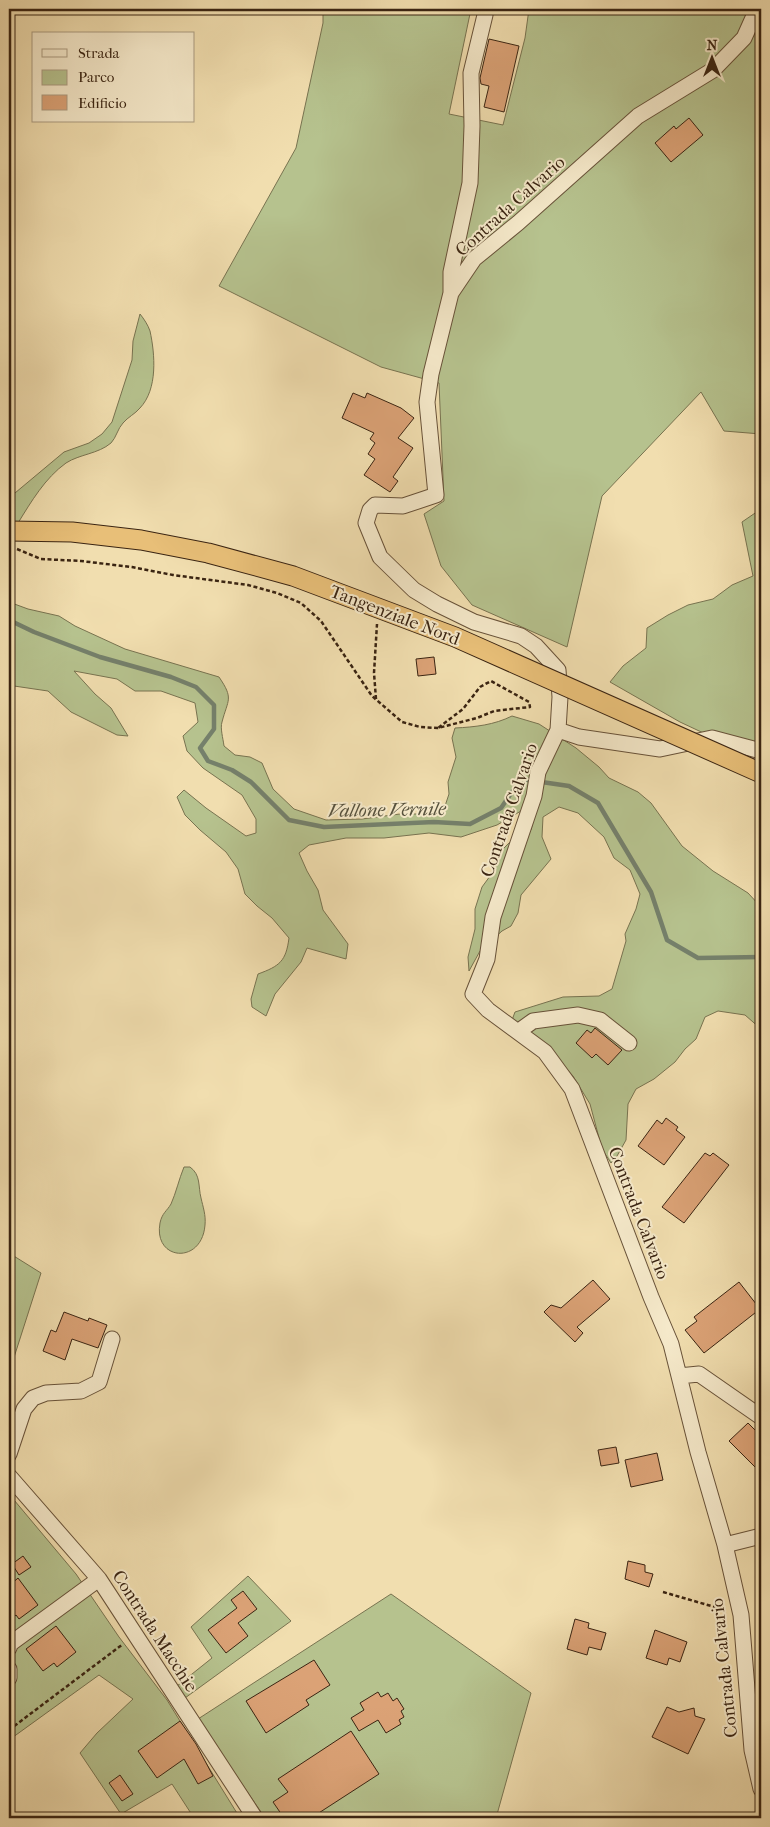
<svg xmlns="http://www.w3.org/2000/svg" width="770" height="1827" font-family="'IM FELL French Canon',serif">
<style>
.green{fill:#b6c28e;stroke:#787350}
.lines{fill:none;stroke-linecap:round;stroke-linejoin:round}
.stream{stroke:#75806b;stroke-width:4.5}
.building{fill:#dba276;stroke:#3a2412}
.minor-casing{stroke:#685239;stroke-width:17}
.path{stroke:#3a2412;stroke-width:2.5;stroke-dasharray:4 2.5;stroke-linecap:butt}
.minor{stroke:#f6eacb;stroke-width:15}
.major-bridge-casing{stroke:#3a2412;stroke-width:21;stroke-linecap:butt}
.major-bridge{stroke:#e8bf78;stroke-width:19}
.labels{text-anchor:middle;stroke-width:4;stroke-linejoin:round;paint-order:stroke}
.street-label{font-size:18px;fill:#3a2412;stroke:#f6eacb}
.water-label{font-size:19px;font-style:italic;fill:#57523e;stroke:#f6eacb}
</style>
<rect width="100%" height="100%" fill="#f1deaf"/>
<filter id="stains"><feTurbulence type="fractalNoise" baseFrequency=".004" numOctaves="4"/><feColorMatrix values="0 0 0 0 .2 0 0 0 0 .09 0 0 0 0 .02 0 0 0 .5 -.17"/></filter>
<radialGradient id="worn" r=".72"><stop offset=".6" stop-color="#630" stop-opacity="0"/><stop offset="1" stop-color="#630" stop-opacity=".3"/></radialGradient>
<!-- green -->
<path class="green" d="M323 9H471L449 114 503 125 525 38 529 9H761V434L724 431 701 392 602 496 567 647 472 605 441 566 424 514 444 501 439 383 381 367 219 286 296 148 323 23Z
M140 314C144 319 148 325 150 331 155 354 158 389 140 408 135 414 128 417 123 423 118 428 116 438 111 443 98 454 80 454 66 463 45 478 31 502 18 523L9 525V498L64 452 89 443 102 434 112 422 132 360 133 341Z
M761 509V760L680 722 610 682 623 666 646 648 647 628 668 615 688 605 713 599 732 585 753 576 742 522Z
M9 602 28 609 59 616 75 626 125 649 219 677C234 699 228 699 222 722 220 728 223 738 224 746L235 755 250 757 262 763 273 789 294 809 326 820 362 819 400 814H436L444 809 449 794 448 782 456 757 452 738 455 728C475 727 494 725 512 716L539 724 576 748 599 767 609 778 638 792 651 803 682 846 713 871 748 893 761 907V1029L745 1015 718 1011 705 1017 696 1039 685 1049 675 1062 654 1079 636 1089 628 1104 626 1140 617 1156 611 1163 602 1149 590 1104 573 1076 544 1044 512 1020 515 1012 563 997 599 996 612 989 626 941 625 934 636 909 640 894 630 870 614 858 604 837 578 813 559 807 543 817 542 837 551 859 521 895 518 913 511 926 502 931 480 951 469 971 468 957 475 929V909L482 887 493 872 499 853 509 843 531 830 536 809 521 811 497 825 461 837 429 833 384 838H346L309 845 299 853 307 871 318 890 323 910 348 944 346 959 307 948 301 962 275 994 266 1016 252 1007 251 999 258 974C280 966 286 961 289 938L272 918 257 906 245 894 238 869 226 852 200 830 185 815 177 797 184 790 206 808 246 836 256 833V819L242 795 203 768 187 751 183 736 198 722 195 703 161 691H135L117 679 74 671 95 694 111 708 128 736 117 735 71 712 48 691 14 686 9 683Z
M184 1167H190C201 1175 198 1186 201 1198 203 1207 206 1215 205 1225 202 1265 153 1261 160 1223 162 1213 167 1211 171 1204 176 1193 179 1179 184 1167Z
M9 1253 41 1273 9 1373Z
M9 1494 76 1574 119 1637 167 1700 240 1818H194L172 1784 121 1814 80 1753 97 1733 133 1699 99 1675 9 1740Z
M248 1576 291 1621 185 1698 177 1686 212 1658 191 1627Z
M391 1594 531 1693 496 1818H265L198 1719Z"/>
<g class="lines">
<!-- stream -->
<path class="stream" d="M9 620 34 632 100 657 171 677 196 687 214 705V729L200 748 208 761 232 770 251 782 289 820 324 827 434 822 470 824 501 808 521 779 569 786 598 803 651 892 667 940 698 958 761 957"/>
</g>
<!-- building -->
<path class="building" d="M489 39 519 46 504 112 484 107 489 86 481 84 480 78Z
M689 118 703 135 671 162 655 143 674 126 676 129Z
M353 393 365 398 367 393 401 408 414 418 398 438 413 448 393 477 398 481 390 492 364 475 375 459 368 454 375 443 370 439 374 433 342 418Z
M434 657 436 674 418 676 416 659Z
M595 1028 622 1050 608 1065 596 1054 592 1058 576 1043 587 1030 591 1033Z
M666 1118 678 1127 676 1130 685 1137 664 1165 638 1146 657 1120 662 1124Z
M705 1153 710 1156 713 1153 729 1165 684 1223 662 1207Z
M593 1280 610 1299 577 1327 583 1333 575 1342 544 1312 551 1305 561 1308Z
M739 1282 760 1309 704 1353 685 1330 697 1321 694 1317Z
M64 1312 88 1321 89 1318 107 1325 98 1348 72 1339 65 1360 43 1351 51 1330 56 1332Z
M748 1423 755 1430 759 1426H761V1473L729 1441Z
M616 1447 619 1463 601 1466 598 1450Z
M657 1453 663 1480 631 1487 625 1460Z
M23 1556 31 1567 19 1575 12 1564Z
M628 1561 645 1565V1572L653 1574 649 1587 625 1579Z
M18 1578 38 1605 19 1619 16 1615 9 1621V1586Z
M243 1591 257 1609 238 1623 248 1636 226 1653 208 1630 237 1608 231 1600Z
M575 1619 589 1623 588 1628 606 1633 601 1650 589 1647 587 1655 567 1649Z
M56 1626 76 1652 57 1667 54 1663 43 1671 26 1649Z
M655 1630 687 1642 680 1662 669 1658 667 1665 646 1658Z
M314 1660 330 1685 306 1700 309 1705 266 1733 246 1701Z
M378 1692 381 1697 388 1693 393 1701 397 1698 404 1709 401 1711 404 1717 399 1720 401 1724 386 1733 378 1720 359 1731 351 1718 364 1710 360 1703Z
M667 1707 679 1712 694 1708 695 1716 705 1719 688 1754 652 1737Z
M180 1721 196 1744 213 1776 198 1784 184 1759 157 1778 138 1751Z
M351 1731 379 1774 311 1818H284L273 1802 288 1792 278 1779Z
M120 1775 133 1794 122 1801 109 1783Z"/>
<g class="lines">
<!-- minor casing -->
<g class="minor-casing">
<path id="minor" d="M757 9 744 38 713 70 638 116 518 223 474 259 451 293 431 374 427 402 436 495 403 506 375 505 370 510 366 523 380 557 414 590 437 604 474 622 521 636 536 646 558 670 560 697 558 730 538 772 534 796 493 917 487 959 473 994 488 1010 545 1052 572 1089 651 1297 671 1344 698 1452 725 1545 741 1615 752 1750 761 1789
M451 293V272L470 183 472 126 471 73 485 15
M558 730 579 737 660 749 712 738 761 751
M519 1031 533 1021 578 1015 600 1020 629 1043
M679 1376 699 1374 761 1417
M9 1454 24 1409 33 1398 46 1393 81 1391 99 1382 112 1339
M9 1476 99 1579 255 1818
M725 1545 761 1536
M9 1648 10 1644 99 1579
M9 1669V1678"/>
</g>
<!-- path -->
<path class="path" d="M17 549 41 559 81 561 132 567 173 575 248 585 277 593 301 603 321 621 372 696 402 722 420 727 438 728 477 718 494 711 530 707 529 702 491 681 480 687 463 709 438 728
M376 699 374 673 377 624
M663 1592 725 1610
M9 1730 123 1644"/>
<!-- minor -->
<use href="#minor" class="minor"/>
<!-- major-bridge casing -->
<g class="major-bridge-casing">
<path id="major-bridge" d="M9 531 72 532 141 540 208 553 293 576 455 637 761 773"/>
</g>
<!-- major-bridge -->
<use href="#major-bridge" class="major-bridge"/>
</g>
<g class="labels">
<!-- street labels -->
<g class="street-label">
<text transform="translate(510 206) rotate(-42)" y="6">Contrada Calvario</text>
<text transform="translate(395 615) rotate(21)" y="6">Tangenziale Nord</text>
<text transform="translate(509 810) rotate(-71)" y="6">Contrada Calvario</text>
<text transform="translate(639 1213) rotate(69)" y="6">Contrada Calvario</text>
<text transform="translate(155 1631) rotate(57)" y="6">Contrada Macchie</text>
<text transform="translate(724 1668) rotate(-96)" y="6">Contrada Calvario</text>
</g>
<!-- water labels -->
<g class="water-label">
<text transform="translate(387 809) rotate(-1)" y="7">Vallone Vernile</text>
</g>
</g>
<!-- margin -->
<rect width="770" height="1827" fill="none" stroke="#f1deaf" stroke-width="30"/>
<rect x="10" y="10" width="750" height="1807" fill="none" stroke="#3a2412" stroke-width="2.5"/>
<rect x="15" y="15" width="740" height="1797" fill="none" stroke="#3a2412"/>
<!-- legend -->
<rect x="32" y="32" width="162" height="90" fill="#f6eacb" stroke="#ab9b81"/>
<rect x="42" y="49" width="25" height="8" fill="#f6eacb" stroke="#ab9b81"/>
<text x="78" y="58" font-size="15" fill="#3a2412">Strada</text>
<rect x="42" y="70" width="25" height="15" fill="#b6c28e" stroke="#ab9b81"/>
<text x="78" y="82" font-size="15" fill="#3a2412">Parco</text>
<rect x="42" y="95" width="25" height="15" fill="#dba276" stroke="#ab9b81"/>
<text x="78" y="108" font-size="15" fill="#3a2412">Edificio</text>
<!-- north arrow -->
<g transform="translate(712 58)" stroke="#f6eacb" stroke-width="4" paint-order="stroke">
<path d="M0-4L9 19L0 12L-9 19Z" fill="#3a2412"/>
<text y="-8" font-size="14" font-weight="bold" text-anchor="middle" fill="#3a2412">N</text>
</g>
<rect width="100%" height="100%" filter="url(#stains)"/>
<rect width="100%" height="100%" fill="url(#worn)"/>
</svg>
